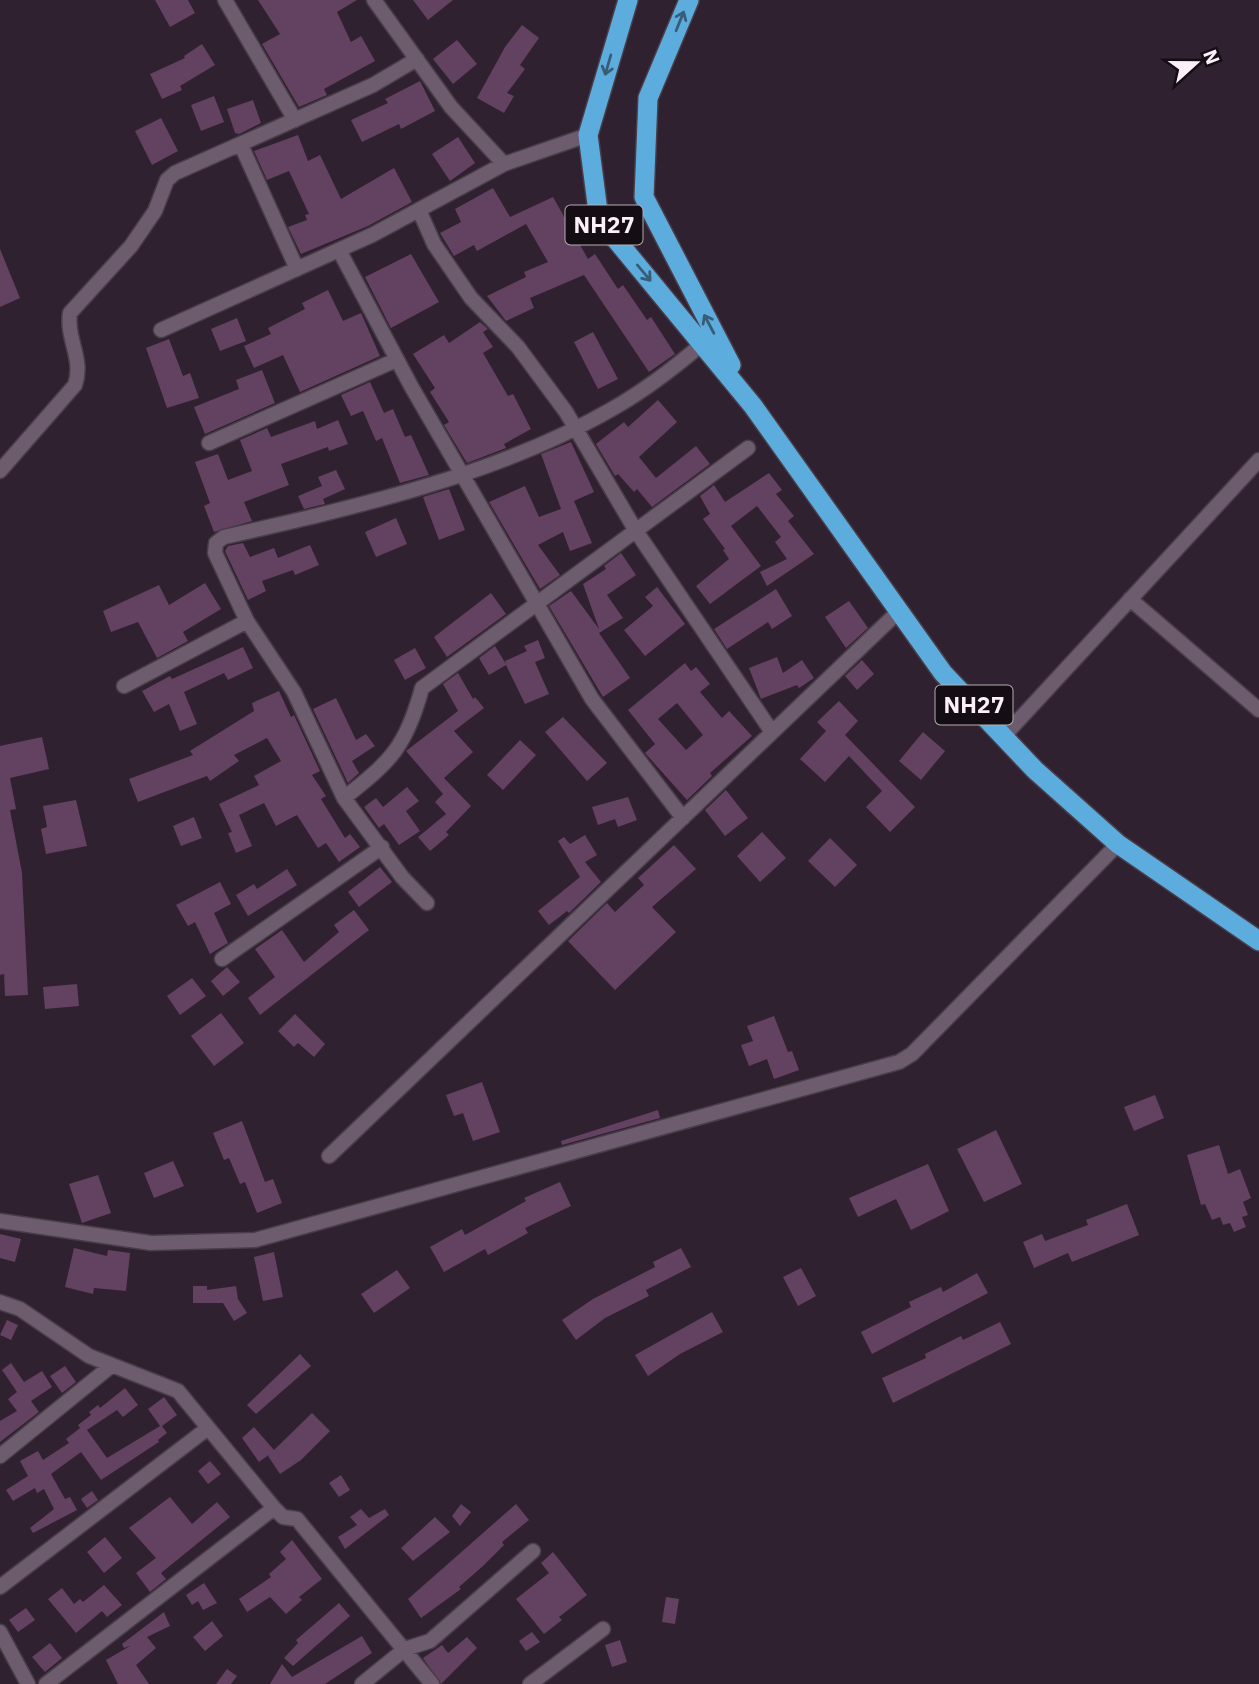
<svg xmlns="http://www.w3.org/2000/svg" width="1259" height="1684" font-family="'IBM Plex Sans',sans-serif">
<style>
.building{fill:#634161;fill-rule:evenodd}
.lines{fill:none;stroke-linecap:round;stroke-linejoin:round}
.minor-casing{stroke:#493d49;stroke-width:17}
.trunk-casing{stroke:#493d49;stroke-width:22}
.minor{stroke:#6d5c6d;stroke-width:14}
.trunk{stroke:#5caddd;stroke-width:19}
.oneway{stroke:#385d78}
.labels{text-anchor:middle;stroke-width:7;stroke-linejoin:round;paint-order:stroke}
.shield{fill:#140d14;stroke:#b6acb5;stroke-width:2}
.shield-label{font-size:23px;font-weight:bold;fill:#fbf0fa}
</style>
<rect width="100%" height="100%" fill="#302130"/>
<!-- building -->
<path class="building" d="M155 0H188L195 13 170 27Z
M258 0H357L337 12 351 42 361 36 375 61 324 89 327 95 299 107 262 44 280 34Z
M413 0H453L428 20Z
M522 25 539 38 520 65 525 69 507 93 514 96 504 113 477 98 505 47Z
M457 40 477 64 453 84 433 59Z
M202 44 215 65 180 86 182 90 162 99 150 74 185 58 184 56Z
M420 81 435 111 401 129 399 124 362 142 351 120 388 103 385 99Z
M214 96 224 122 201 131 191 105Z
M253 100 261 123 239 134 235 133 227 109Z
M161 118 178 151 152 165 135 131Z
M298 135 308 161 320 155 341 199 394 168 412 202 368 226 301 254 288 227 307 220 305 215 309 214 289 171 267 180 254 151Z
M458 137 475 163 450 181 432 154Z
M493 188 510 217 553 197 588 259 595 254 618 289 623 285 647 320 651 317 675 354 649 372 584 275 530 298 534 308 506 321 487 296 526 277 524 272 548 262 526 224 477 251 474 245 454 256 440 233 461 222 455 209Z
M0 249 20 298 0 307Z
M411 254 439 302 391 328 365 277Z
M328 290 343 321 361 313 380 356 300 392 283 355 254 368 244 346 271 334 268 328 305 309 302 303Z
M237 318 246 341 220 351 211 329Z
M480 322 488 329 483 332 493 347 483 353 508 396 513 394 531 429 504 444 506 448 467 463 444 425 449 422 430 392 435 388 413 354 444 335 449 343Z
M593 332 618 379 598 389 574 342Z
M169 339 183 376 190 373 199 398 167 408 146 348Z
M262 370 275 403 205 434 194 407 239 389 236 380Z
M370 382 384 413 393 409 405 437 411 435 429 475 400 483 382 438 376 441 363 411 351 416 341 395Z
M658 400 677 422 639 457 656 478 696 446 710 464 652 507 637 489 634 492 618 474 615 476 596 444 624 422 628 427Z
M338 420 348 444 329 451 328 447 281 464 289 485 244 502 252 521 214 532 204 506 210 503 195 462 218 454 228 480 252 471 240 440 267 428 271 437 315 421 317 429Z
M571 442 594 492 574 501 592 543 570 551 563 532 538 545 560 575 540 589 489 502 525 486 539 517 561 509 541 454Z
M336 470 345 489 323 499 325 504 304 509 298 496 322 486 318 477Z
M769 473 782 490 776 494 794 516 788 521 814 554 767 586 760 572 787 559 775 542 781 537 757 506 731 526 761 566 710 604 696 586 729 559 723 550 725 549 703 519 710 514 700 496 714 485 725 502Z
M449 489 465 530 439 540 423 497Z
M396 518 407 544 376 557 365 532Z
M243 543 250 557 274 548 278 558 310 545 319 565 295 575 293 570 262 581 266 591 248 600 225 551 228 546Z
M621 553 636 575 607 595 623 618 599 633 630 678 603 697 549 606 571 591 599 629 583 584 606 569 604 566Z
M205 583 221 609 183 632 188 641 157 658 138 622 111 632 103 611 159 585 169 605Z
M657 587 685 624 645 656 624 630 653 606 645 597Z
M776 589 792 616 772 629 768 622 727 649 714 629Z
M491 593 506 614 447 657 434 637Z
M849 601 868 628 846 648 825 617Z
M538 640 545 658 535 662 549 694 525 704 506 665 489 675 479 658 495 646 506 664 505 661 527 651 524 646Z
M243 647 253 668 228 680 224 673 184 692 197 724 180 731 169 704 154 712 142 691 170 676 172 679Z
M415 648 426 668 405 680 394 660Z
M777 657 783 673 802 660 814 678 799 688 797 685 761 699 749 668Z
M862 660 874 674 857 690 845 676Z
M685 663 691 671 696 667 710 684 700 692 722 718 729 711 752 736 710 773 712 776 687 800 645 753 655 744 628 710ZM677 703 703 735 686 750 658 719Z
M458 673 473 699 475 697 484 708 454 731 473 752 444 778 471 806 446 832 449 835 430 851 418 837 446 814 435 802 443 794 406 751 458 711 443 684Z
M279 691 291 717 294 715 320 771 312 775 326 796 321 799 345 838 350 834 360 847 339 862 326 843 318 848 297 815 276 826 264 803 239 815 252 846 236 853 228 833 232 832 219 804 259 785 254 776 281 761 267 738 234 755 239 761 210 781 207 776 138 802 129 779 193 755 190 751 254 711 252 703Z
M336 698 356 740 366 734 375 746 352 761 359 773 348 783 313 709Z
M839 701 858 721 845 735 915 807 890 832 866 807 882 791 849 756 825 782 800 759 826 731 817 722Z
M563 717 607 763 587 781 545 732Z
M923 732 945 751 921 780 899 761Z
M42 737 49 769 10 778 16 809 10 810 22 873 28 995 5 996 4 974 0 975V746Z
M520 740 536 755 503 790 487 775Z
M407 787 419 801 406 811 420 831 399 845 384 824 379 828 364 807 376 798 383 807Z
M726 790 748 818 725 836 705 810Z
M628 797 637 820 618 827 615 819 598 825 592 807Z
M76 800 87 846 46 854 41 829 47 827 43 806Z
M194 817 202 838 181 846 173 826Z
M762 832 786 858 760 882 737 856Z
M585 835 597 855 585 862 601 882 569 913 567 911 549 925 538 911 580 877 558 841 564 837 570 844Z
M830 838 857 865 835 887 808 861Z
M674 845 696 869 652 907 676 932 615 990 568 941 607 903 615 912 644 885 638 878Z
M380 867 392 882 359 907 348 892Z
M287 869 297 885 248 916 236 895 254 884 257 889Z
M220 882 231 904 214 913 228 943 210 954 195 922 188 926 176 905Z
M354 910 369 930 260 1015 248 998 275 977 255 949 282 930 304 962 339 932 334 925Z
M227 967 240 982 223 996 211 981Z
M192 978 206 996 180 1015 167 996Z
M77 984 79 1006 45 1009 43 987Z
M221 1013 244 1043 214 1066 191 1036Z
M295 1014 325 1044 314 1057 298 1043 294 1047 278 1031Z
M774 1016 788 1052 792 1051 799 1070 774 1079 767 1059 749 1066 741 1045 753 1041 747 1026Z
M482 1082 500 1132 473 1141 463 1113 454 1116 446 1095Z
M1155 1095 1164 1118 1134 1131 1124 1107Z
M658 1110 660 1118 562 1145 561 1141Z
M242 1121 265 1182 273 1179 282 1203 257 1213 245 1182 240 1184 229 1158 224 1160 213 1133Z
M996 1130 1022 1184 984 1202 957 1149Z
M1219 1145 1228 1174 1240 1169 1251 1198 1243 1202 1248 1215 1242 1217 1246 1227 1234 1232 1230 1223 1223 1225 1220 1217 1212 1220 1205 1204 1201 1205 1187 1155Z
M173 1161 184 1186 154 1198 144 1173Z
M928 1164 949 1211 911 1230 896 1199 858 1217 849 1198Z
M98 1175 111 1213 82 1223 69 1184Z
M560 1182 571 1206 525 1228 528 1233 488 1255 485 1249 444 1272 430 1247 462 1229 465 1235 526 1201 524 1198Z
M1127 1204 1139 1235 1072 1262 1068 1253 1034 1268 1023 1242 1042 1234 1045 1241 1088 1225 1086 1220Z
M0 1234 21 1239 15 1262 0 1258Z
M74 1248 107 1256 108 1250 130 1253 126 1291 94 1288 93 1294 65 1287Z
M681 1248 691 1267 646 1290 649 1296 605 1318 576 1340 562 1320 593 1299 655 1267 653 1262Z
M274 1252 283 1297 263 1301 254 1257Z
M801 1268 816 1296 798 1306 783 1277Z
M397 1270 410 1288 374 1313 361 1294Z
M977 1273 988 1293 872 1354 861 1332 911 1307 909 1302 941 1287 943 1292Z
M193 1286H207V1290L236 1286 238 1299 247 1313 234 1321 223 1303H193Z
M712 1312 723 1332 680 1354 648 1376 635 1355Z
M7 1320 18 1325 11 1340 0 1335Z
M1000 1322 1011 1344 893 1403 882 1378 926 1358 925 1354 961 1336 963 1340Z
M300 1354 311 1366 256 1414 247 1405Z
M11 1363 24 1382 42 1371 52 1387 31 1401 39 1412 0 1442V1421L17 1411 8 1399 17 1392 2 1370Z
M65 1366 76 1382 62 1393 50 1376Z
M125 1388 138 1405 123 1417 117 1410 87 1430 107 1458 160 1426 148 1409 164 1397 177 1415 162 1426 167 1433 158 1440 159 1442 101 1480 81 1452 51 1474 65 1499 70 1497 77 1510 33 1533 30 1528 54 1509 44 1489 37 1493 35 1488 13 1501 6 1490 28 1476 20 1461 38 1451 43 1460 69 1443 66 1439 80 1428 78 1425 91 1415 89 1412 98 1405 100 1408Z
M312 1413 330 1431 301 1460 280 1474 268 1456 270 1454 259 1462 242 1438 254 1427 274 1450Z
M210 1461 221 1474 208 1484 198 1471Z
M341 1475 350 1490 339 1497 329 1483Z
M92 1491 98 1500 87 1508 81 1499Z
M170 1497 192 1524 217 1502 230 1517 161 1573 166 1579 150 1592 136 1573 156 1558 129 1528Z
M461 1504 471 1512 460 1526 452 1516Z
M516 1504 529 1520 502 1542 504 1545 483 1566 459 1587 461 1589 421 1618 408 1599Z
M361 1509 369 1518 385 1509 389 1515 345 1549 338 1537 357 1525 350 1517Z
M435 1517 450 1532 413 1561 401 1548Z
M105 1537 122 1558 104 1573 87 1552Z
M292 1540 322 1579 299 1597 302 1600 286 1614 270 1597 247 1612 239 1599 271 1577 269 1574 286 1559 280 1552Z
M553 1552 587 1595 559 1617 562 1620 544 1634 516 1599 549 1573 541 1563Z
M204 1583 217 1603 203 1610 198 1601 192 1605 186 1595Z
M104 1585 122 1605 107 1617 102 1611 76 1633 48 1599 62 1588 74 1604 80 1599 83 1602Z
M666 1597 679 1599 675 1624 662 1622Z
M339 1603 350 1616 293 1666 284 1658 298 1643 296 1640Z
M26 1608 35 1620 18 1632 9 1620Z
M164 1612 170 1626 147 1637 156 1648 136 1665 149 1684H118L106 1660 130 1646 124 1648 122 1644Z
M212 1621 223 1636 205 1651 193 1637Z
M532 1632 540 1642 526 1651 519 1641Z
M362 1636 372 1653 325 1684H270L282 1664 292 1677Z
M467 1637 477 1648 441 1684 423 1658 442 1645 448 1653Z
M620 1640 627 1662 612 1667 605 1645Z
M50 1643 62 1658 45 1672 32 1657Z
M227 1669 237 1676 231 1684H216Z"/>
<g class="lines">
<!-- minor casing -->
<g class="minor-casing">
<path id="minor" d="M225 0 295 120
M374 0 451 107 504 164
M241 145 297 269
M419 210 434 244 471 298 518 347 566 412 636 531 772 732
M339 250 411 386 592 699 683 818
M161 330 372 235 504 164 588 135
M209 443 396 360
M0 471 75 385C84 359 66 339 70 313L131 246 155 211 167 180 175 173 373 85 417 59
M1130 599 1259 710
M124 686 247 621
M1004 736 1259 460
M344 798C391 761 406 747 422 688L748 448
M427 903 402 877 344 798 294 692 247 621 215 553 216 543 224 537C352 508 498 475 612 409 644 391 674 368 702 344
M222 959 382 847
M329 1156 899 611
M0 1221 151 1243 255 1240 899 1062 912 1054 1118 844
M0 1302 20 1309 89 1356 178 1391 274 1508 283 1517 297 1519 432 1684
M0 1456 111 1366
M0 1587 208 1428
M0 1632 28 1684
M46 1684 274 1508
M362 1684 405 1649 430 1641 533 1551
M530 1684 603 1629"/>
</g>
<!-- trunk casing -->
<g class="trunk-casing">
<path id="trunk" d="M628 0 588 135 599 219 753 406 943 673 1035 770 1118 844 1259 941
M689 0 648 98 644 197 731 365"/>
</g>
<!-- minor -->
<use href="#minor" class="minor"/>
<!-- trunk -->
<use href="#trunk" class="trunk"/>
</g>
<!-- one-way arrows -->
<defs><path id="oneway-shaft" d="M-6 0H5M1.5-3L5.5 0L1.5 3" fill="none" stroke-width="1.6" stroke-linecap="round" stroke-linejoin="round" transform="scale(1.75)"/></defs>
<g class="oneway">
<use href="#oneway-shaft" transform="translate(680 21) rotate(-68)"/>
<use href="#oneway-shaft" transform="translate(608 65) rotate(106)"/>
<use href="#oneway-shaft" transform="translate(644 273) rotate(50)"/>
<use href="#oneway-shaft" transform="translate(709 324) rotate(-118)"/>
</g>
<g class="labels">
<!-- shield labels -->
<g class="shield">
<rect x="565.5" y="205.5" width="77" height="39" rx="5"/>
<rect x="935.5" y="685.5" width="77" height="39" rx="5"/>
</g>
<g class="shield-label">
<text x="604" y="233">NH27</text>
<text x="974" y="713">NH27</text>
</g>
</g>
<!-- north arrow -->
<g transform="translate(1196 63) rotate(69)" stroke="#140d14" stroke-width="5" paint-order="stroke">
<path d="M0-5L12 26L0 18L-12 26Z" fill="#fbf0fa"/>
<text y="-10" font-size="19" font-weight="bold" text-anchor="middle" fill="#fbf0fa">N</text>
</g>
</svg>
